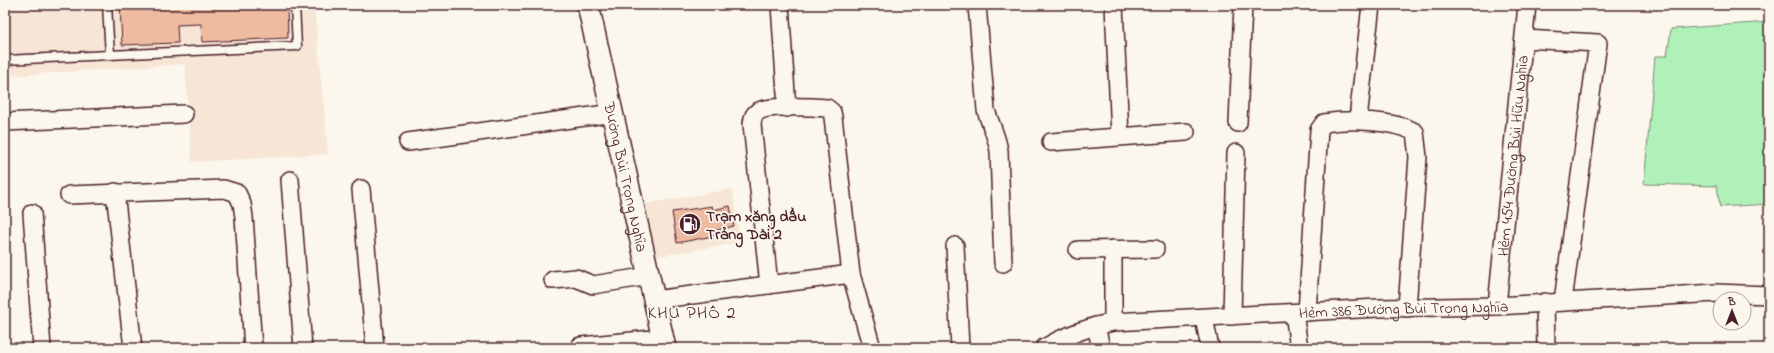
<svg xmlns="http://www.w3.org/2000/svg" width="1774" height="353" font-family="'Indie Flower',sans-serif">
<style>
.built{fill:#f7e5d5}
.green{fill:#aff1b9;stroke:#7c8872}
.building{fill:#eebaa0;stroke:#4a1f2b}
.lines{fill:none;stroke-linecap:round;stroke-linejoin:round}
.service-casing{stroke:#4a1f2b;stroke-width:11}
.minor-casing{stroke:#4a1f2b;stroke-width:20}
.tertiary-casing{stroke:#4a1f2b;stroke-width:24}
.service{stroke:#fbf7ec;stroke-width:8}
.minor{stroke:#fbf7ec;stroke-width:17}
.tertiary{stroke:#fbf7ec;stroke-width:21}
.labels{text-anchor:middle;stroke-width:3.5;stroke-linejoin:round;paint-order:stroke}
.street-label{font-size:16px;fill:#4a1f2b;stroke:#fbf7ec}
.poi-label{font-size:16px;font-weight:bold;fill:#4a1f2b;stroke:#fbf7ec;text-anchor:start}
.quarter-label{font-size:18px;letter-spacing:1px;fill:#4a1f2b;stroke:#fbf7ec}
</style>
<rect width="100%" height="100%" fill="#fbf7ec"/>
<filter id="ink" filterUnits="userSpaceOnUse"><feTurbulence type="fractalNoise" baseFrequency=".025" numOctaves="2"/><feDisplacementMap in="SourceGraphic" scale="8" xChannelSelector="R" yChannelSelector="G"/><feConvolveMatrix kernelMatrix="1 2 1 2 8 2 1 2 1" color-interpolation-filters="sRGB"/></filter>
<g filter="url(#ink)">
<!-- built -->
<path class="built" d="M5 5H314L328 154 192 162 185 64 5 76Z
M732 189 741 242 648 258 639 205Z"/>
<!-- green -->
<path class="green" d="M1769 22V204L1720 207 1717 186 1644 184 1655 56H1667L1671 29Z"/>
<!-- building -->
<path class="building" d="M120 5H287L288 38 202 42 201 24 177 25 178 43 122 45Z
M712 206 713 210 730 206 734 226 717 230 718 235 677 243 672 212Z"/>
<g class="lines">
<!-- service casing -->
<g class="service-casing">
<path id="service" d="M107 5 110 55
M5 60 297 46 295 5"/>
</g>
<!-- minor casing -->
<g class="minor-casing">
<g id="minor">
<path d="M780 5 787 108"/>
<path d="M977 5 986 110C990 124 997 136 999 151L1003 263"/>
<path d="M1114 5 1120 136"/>
<path d="M1524 39 1598 43 1563 301"/>
<path d="M1359 110 1371 5"/>
<path d="M5 122 184 114"/>
<path d="M1238 123 1243 5"/>
<path d="M408 142 613 113"/>
<path d="M1051 142 1186 132"/>
<path d="M290 180 303 348"/>
<path d="M361 189 375 348"/>
<path d="M115 192 133 348"/>
<path d="M69 195 224 189 237 193 242 204 244 217 253 348"/>
<path d="M32 213 42 348"/>
<path d="M955 246 960 348"/>
<path d="M1113 249V322"/>
<path d="M1078 250 1155 249"/>
<path d="M553 280 576 278 593 285 649 276"/>
<path d="M769 285 752 124C753 118 753 114 759 111 769 105 814 107 827 108L832 112 833 117 851 274 872 348"/>
<path d="M654 300 851 274"/>
<path d="M1545 302 1546 348"/>
<path id="s1" d="M1497 306 1527 5"/>
<path d="M1307 312 1319 130 1324 123C1350 119 1392 120 1415 132L1418 157 1407 308"/>
<path d="M1294 313 1299 348"/>
<path d="M1232 316 1236 153"/>
<path d="M1204 318 1210 348"/>
<path d="M1096 326 1101 348"/>
<path id="s2" d="M1044 348C1066 335 1088 327 1113 322L1378 308 1497 306 1716 293 1769 295"/>
</g>
</g>
<!-- tertiary casing -->
<g class="tertiary-casing">
<g id="tertiary">
<path id="s3" d="M588 5 665 348"/>
<path d="M581 348 663 340"/>
</g>
</g>
<!-- service -->
<use href="#service" class="service"/>
<!-- minor -->
<use href="#minor" class="minor"/>
<!-- tertiary -->
<use href="#tertiary" class="tertiary"/>
</g>
</g>
<!-- icons -->
<defs>
<g id="fuel-disc" transform="scale(1.15)"><circle r="9.5" fill="#4a1f2b" stroke="#fbf7ec"/><path d="M-5.5-6h7V0h2V4h1.3V-2.5L3-4.5l.8-.8L6-3V5H2.5V1h-1V6h-7ZM-4.2-4.7v3.2H.2V-4.7Z" fill="#fff"/></g>
</defs>
<g fill-rule="evenodd">
<use href="#fuel-disc" x="690" y="224"/>
</g>
<g class="labels">
<!-- street labels -->
<g class="street-label">
<text dy="6" stroke="none"><textPath href="#s1" startOffset="151">Hẻm 454 Đường Bùi Hữu Nghĩa</textPath></text>
<text dy="6" stroke="none"><textPath href="#s3" startOffset="176">Đường Bùi Trọng Nghĩa</textPath></text>
<text dy="6" stroke="none"><textPath href="#s2" startOffset="365">Hẻm 386 Đường Bùi Trọng Nghĩa</textPath></text>
</g>
<!-- poi labels -->
<g class="poi-label">
<text x="706" y="221">Trạm xăng dầu<tspan x="706" dy="18">Trảng Dài 2</tspan></text>
</g>
<!-- quarter labels -->
<g class="quarter-label">
<text x="692" y="318">KHU PHỐ 2</text>
</g>
</g>
<!-- margin -->
<rect width="1774" height="353" fill="none" stroke="#fbf7ec" stroke-width="20"/>
<rect x="10" y="10" width="1754" height="333" fill="none" stroke="#4a1f2b" stroke-width="1.5" filter="url(#ink)"/>
<!-- north arrow -->
<g transform="translate(1732 311)"><circle r="19" fill="#fbf7ec" stroke="#b4a19f"/>
<path d="M0-3L7 15L0 10L-7 15Z" fill="#4a1f2b"/>
<text y="-6" font-size="11" font-weight="bold" text-anchor="middle" fill="#4a1f2b">B</text>
</g>
</svg>
